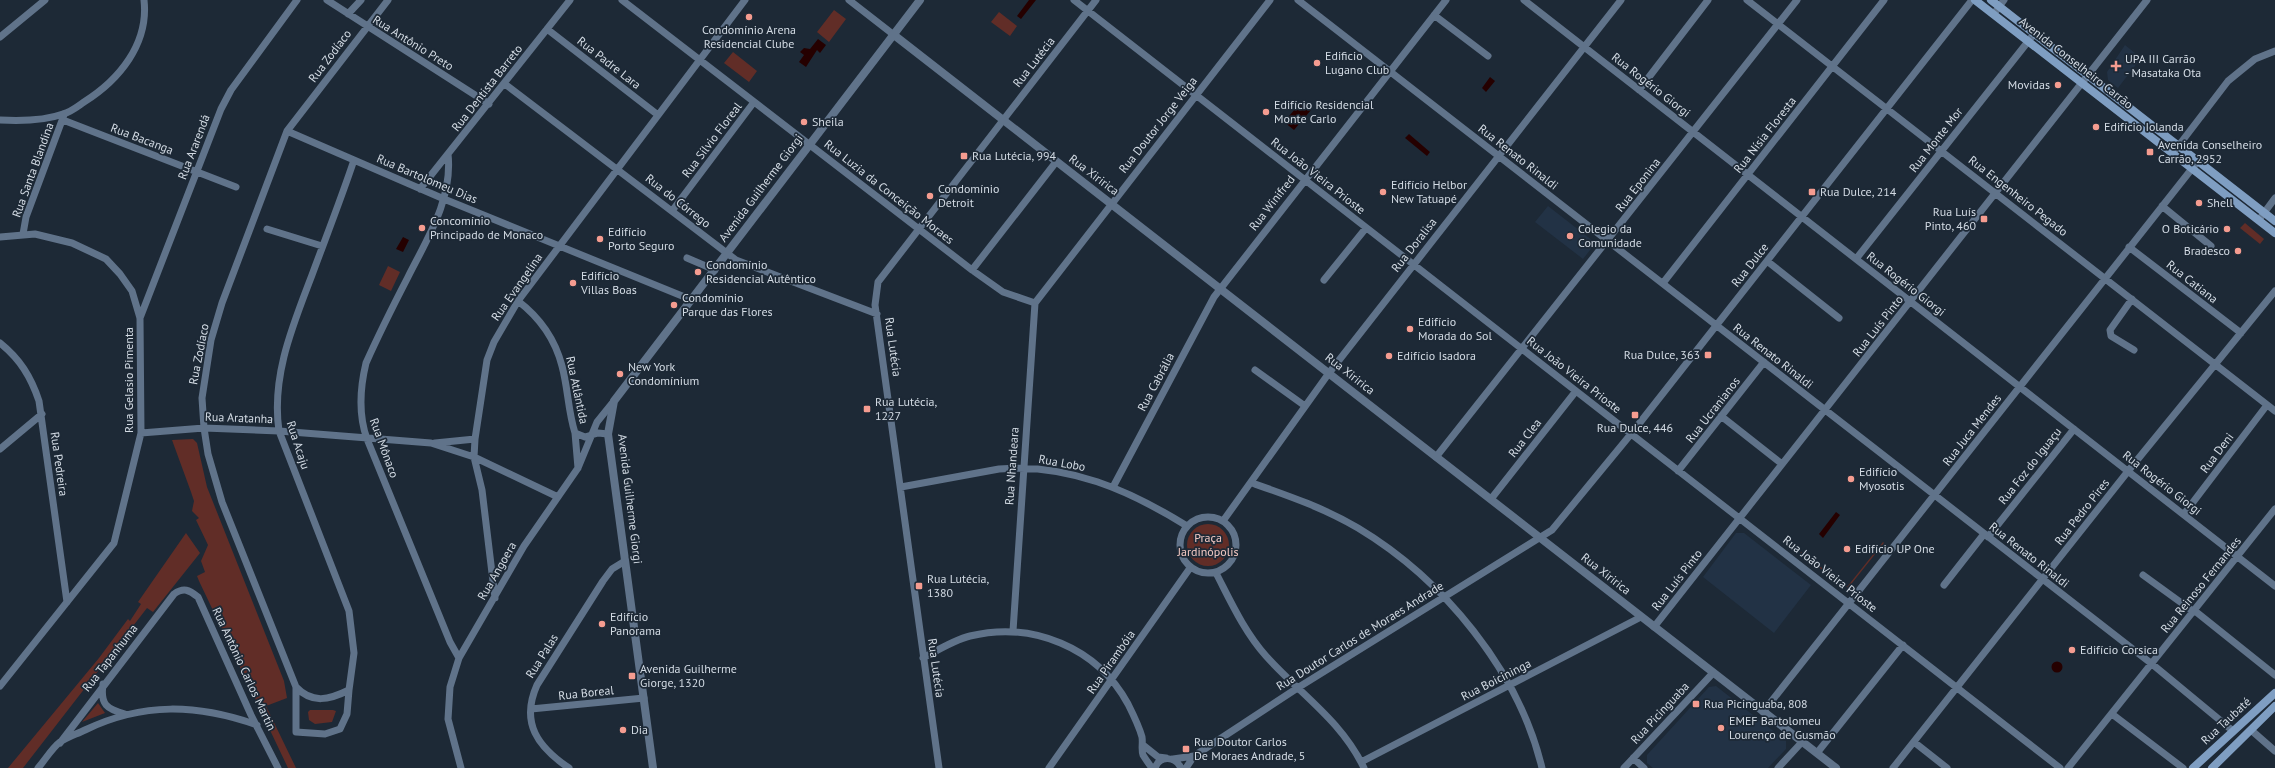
<svg xmlns="http://www.w3.org/2000/svg" width="2275" height="768" font-family="'PT Sans',sans-serif">
<style>
.built{fill:#223245}
.green{fill:#612d27}
.water{fill:#250000}
.lines{fill:none;stroke-linecap:round;stroke-linejoin:round}
.minor{stroke:#60738a;stroke-width:7}
.tertiary{stroke:#60738a;stroke-width:8}
.secondary{stroke:#7f9ec2;stroke-width:8}
.poi-dot{fill:#f59c90;stroke:#1d2936;stroke-width:1.5}
.labels{text-anchor:middle;stroke-width:3.5;stroke-linejoin:round;paint-order:stroke}
.poi-label{font-size:12px;fill:#d3dbe4;stroke:#1d2936;text-anchor:start}
.street-label{font-size:12px;fill:#d3dbe4;stroke:#1d2936}
.park-label{font-size:12px;fill:#f3c8c2;stroke:#1d2936}
</style>
<rect width="100%" height="100%" fill="#1d2936"/>
<!-- built -->
<path class="built" d="M2125 45 2141 58 2118 88 2108 80 2107 72Z
M1548 206 1593 241 1594 245 1583 259 1535 222Z
M1736 533H1744L1811 585 1774 633 1703 577Z
M1716 686 1786 741V749L1768 768H1653L1647 763V755L1709 687Z"/>
<!-- green -->
<path class="green" d="M834 10 846 19 829 42 817 32Z
M999 12 1017 26 1010 36 991 22Z
M733 52 757 71 749 82 724 63Z
M2245 223 2264 239 2260 244 2240 228Z
M388 266 400 272 391 291 379 285Z
M193 439 197 443 207 487 284 681 287 698 266 706 296 768H288L199 581 197 576 205 572 201 561 208 545 196 520 199 518 192 511 194 501 191 492 172 440Z
M1187 545a21 21 0 1 1 42 0a21 21 0 1 1-42 0Z
M186 533 200 553 153 612 147 608 23 768H8L99 658 128 619 130 621 141 604 138 602Z
M1883 542 1884 543 1848 588 1800 554 1801 552 1847 587Z
M98 703 105 713 82 722Z
M310 710H333L336 711 332 722 315 724 309 720 308 712Z"/>
<!-- water -->
<path class="water" d="M1029 0H1036L1021 19 1017 16Z
M818 39 826 45 820 53 817 50 806 67 799 62 804 55 800 52 804 48 810 49Z
M1490 77 1495 81 1486 92 1482 88Z
M1301 102 1311 110 1294 130 1284 122Z
M1409 134 1430 152 1427 156 1405 138Z
M403 237 409 240 403 252 396 249Z
M1836 512 1840 515 1823 538 1819 534Z
M2051.5 667a5.5 5.5 0 1 1 11 0a5.5 5.5 0 1 1-11 0Z"/>
<g class="lines">
<!-- minor -->
<path class="minor" d="M327 0 489 104
M622 0 972 270 1003 292 1035 303
M849 0 894 35
M1074 0 2060 768
M1298 0 2152 664 2233 731
M1524 0 2275 586
M1747 0 2275 411
M1996 11 2004 0
M348 14 361 0
M1434 15 1488 56
M547 29 658 115
M0 37 45 0
M505 84 736 260 877 314
M1639 90 1708 0
M0 120C20 121 44 121 63 114 71 112 78 106 84 102 119 80 149 44 144 0
M63 120 236 187
M287 131 444 199 692 300
M2173 153 2228 81 2255 59 2275 51
M448 154C453 199 427 239 408 277 393 306 379 334 366 363 360 388 358 414 367 439L450 642 459 658
M420 189 570 0
M2162 206 2211 246
M672 211 754 102
M2261 217 2275 198
M267 229 322 246
M23 234 26 217 64 115
M0 237 35 234 72 243 106 259 120 274 132 291 140 318 141 433 114 543 0 686
M2129 247 2241 333
M687 258 715 270
M1856 259 2034 34
M1767 261 1839 318
M972 270 1056 162
M1324 280 1366 228
M1663 283 1884 0
M2132 299 2110 330 2111 336 2134 350
M518 301C539 317 555 339 562 366 568 388 568 411 575 433L585 437 598 433 608 434
M140 318 221 109 231 90 297 0
M0 343C20 359 31 377 39 401L67 602
M1255 370 1305 406
M1721 416 1782 464
M141 433 204 428 279 431 431 443 474 457 558 497
M575 433 578 468
M435 443 475 439
M0 449 42 414
M1436 457 1797 0
M1678 471 1764 362
M1252 483C1289 496 1324 508 1358 528 1443 579 1519 671 1542 768
M901 487 999 469C1068 463 1129 490 1187 526
M1113 487 1214 297 1446 0
M1491 499 1576 391
M2184 514 2267 405
M1180 545a28 28 0 1 1 56 0a28 28 0 1 1-56 0Z
M1223 521 1329 373 1621 0
M1988 537 2074 429
M1216 573C1231 602 1244 631 1266 656 1300 694 1341 720 1364 768
M2143 575 2194 612
M1944 585 1984 534
M495 598 482 490 474 457 475 439 487 360 494 342 518 301 745 0
M2195 611 2275 675
M1654 627 2147 0
M1013 631 1035 303 1270 0
M923 658C938 650 954 640 970 636 1032 621 1097 647 1128 704 1133 714 1139 726 1142 737 1143 743 1141 750 1143 755 1146 760 1149 764 1152 768
M103 684C100 705 107 709 125 714
M296 687C312 704 329 700 349 690L347 714 340 729 325 734 296 732V687L222 502 208 454 204 428 202 398 211 340 222 303 287 131 388 0
M349 690 354 653 349 611 279 431C271 376 293 325 312 275 326 237 341 199 354 160
M531 709 644 698
M1763 712 2198 161
M2112 714 2183 768
M2251 730 2275 751
M1914 742 1947 768
M60 743 174 594C184 587 189 590 198 597L251 715 278 768
M1143 745 1158 757 1166 758
M1817 753 1903 645
M1633 758 1644 768
M1173 759 1194 756 1299 687 1552 530 1631 434 1972 0
M1361 762 1641 617
M38 768C45 760 52 748 60 742 67 737 77 734 85 730 143 702 197 704 257 725
M461 768 448 719 450 687 459 658 524 546 578 468 597 422 614 401
M569 768C538 747 520 723 537 685L603 581 612 569 625 561
M939 768 875 305 878 282 1096 0
M1049 768 1190 568
M1155 768C1160 755 1175 756 1181 768
M1186 768 1194 756
M1624 768 1713 673
M1778 768 1802 742
M1893 768 2129 470 2275 291
M2068 768 2275 509"/>
<!-- tertiary -->
<path class="tertiary" d="M894 35 1836 768
M653 768 608 434 614 401 920 0"/>
<!-- secondary -->
<path class="secondary" d="M1975 0 2275 233
M1991 0 2275 221
M2193 768 2275 693
M2212 768 2275 706"/>
</g>
<!-- markers -->
<g class="poi-dot">
<circle cx="749" cy="17" r="4"/>
<circle cx="1317" cy="63" r="4"/>
<path d="M2114 60h4v4h4v4h-4v4h-4v-4h-4v-4h4z"/>
<circle cx="2058" cy="85" r="4"/>
<circle cx="1266" cy="112" r="4"/>
<circle cx="804" cy="122" r="4"/>
<circle cx="2096" cy="127" r="4"/>
<rect x="2146" y="148" width="8" height="8" rx="2"/>
<rect x="960" y="152" width="8" height="8" rx="2"/>
<circle cx="1383" cy="192" r="4"/>
<rect x="1808" y="188" width="8" height="8" rx="2"/>
<circle cx="930" cy="196" r="4"/>
<circle cx="2199" cy="203" r="4"/>
<rect x="1980" y="215" width="8" height="8" rx="2"/>
<circle cx="422" cy="228" r="4"/>
<circle cx="2227" cy="229" r="4"/>
<circle cx="1570" cy="236" r="4"/>
<circle cx="600" cy="239" r="4"/>
<circle cx="2238" cy="251" r="4"/>
<circle cx="698" cy="272" r="4"/>
<circle cx="573" cy="283" r="4"/>
<circle cx="674" cy="305" r="4"/>
<circle cx="1410" cy="329" r="4"/>
<rect x="1704" y="351" width="8" height="8" rx="2"/>
<circle cx="1389" cy="356" r="4"/>
<circle cx="620" cy="374" r="4"/>
<rect x="863" y="405" width="8" height="8" rx="2"/>
<rect x="1631" y="411" width="8" height="8" rx="2"/>
<circle cx="1851" cy="479" r="4"/>
<circle cx="1847" cy="549" r="4"/>
<rect x="915" y="582" width="8" height="8" rx="2"/>
<circle cx="602" cy="624" r="4"/>
<circle cx="2072" cy="650" r="4"/>
<rect x="628" y="672" width="8" height="8" rx="2"/>
<rect x="1692" y="700" width="8" height="8" rx="2"/>
<circle cx="1721" cy="728" r="4"/>
<circle cx="623" cy="730" r="4"/>
<rect x="1182" y="745" width="8" height="8" rx="2"/>
</g>
<g class="labels">
<!-- poi labels -->
<g class="poi-label">
<text x="749" y="34" text-anchor="middle">Condomínio Arena<tspan x="749" dy="14">Residencial Clube</tspan></text>
<text x="1325" y="60">Edificio<tspan x="1325" dy="14">Lugano Club</tspan></text>
<text x="2125" y="63">UPA III Carrão<tspan x="2125" dy="14">- Masataka Ota</tspan></text>
<text x="2050" y="89" text-anchor="end">Movidas</text>
<text x="1274" y="109">Edifício Residencial<tspan x="1274" dy="14">Monte Carlo</tspan></text>
<text x="812" y="126">Sheila</text>
<text x="2104" y="131">Edifício Iolanda</text>
<text x="2158" y="149">Avenida Conselheiro<tspan x="2158" dy="14">Carrão, 2952</tspan></text>
<text x="972" y="160">Rua Lutécia, 994</text>
<text x="1391" y="189">Edifício Helbor<tspan x="1391" dy="14">New Tatuapé</tspan></text>
<text x="938" y="193">Condomínio<tspan x="938" dy="14">Detroit</tspan></text>
<text x="1820" y="196">Rua Dulce, 214</text>
<text x="2207" y="207">Shell</text>
<text x="1976" y="216" text-anchor="end">Rua Luís<tspan x="1976" dy="14">Pinto, 460</tspan></text>
<text x="430" y="225">Concomínio<tspan x="430" dy="14">Principado de Monaco</tspan></text>
<text x="1578" y="233">Colegio da<tspan x="1578" dy="14">Comunidade</tspan></text>
<text x="2219" y="233" text-anchor="end">O Boticário</text>
<text x="608" y="236">Edifício<tspan x="608" dy="14">Porto Seguro</tspan></text>
<text x="2230" y="255" text-anchor="end">Bradesco</text>
<text x="706" y="269">Condomínio<tspan x="706" dy="14">Residencial Autêntico</tspan></text>
<text x="581" y="280">Edifício<tspan x="581" dy="14">Villas Boas</tspan></text>
<text x="682" y="302">Condomínio<tspan x="682" dy="14">Parque das Flores</tspan></text>
<text x="1418" y="326">Edifício<tspan x="1418" dy="14">Morada do Sol</tspan></text>
<text x="1700" y="359" text-anchor="end">Rua Dulce, 363</text>
<text x="1397" y="360">Edifício Isadora</text>
<text x="628" y="371">New York<tspan x="628" dy="14">Condomínium</tspan></text>
<text x="875" y="406">Rua Lutécia,<tspan x="875" dy="14">1227</tspan></text>
<text x="1635" y="432" text-anchor="middle">Rua Dulce, 446</text>
<text x="1859" y="476">Edifício<tspan x="1859" dy="14">Myosotis</tspan></text>
<text x="1855" y="553">Edifício UP One</text>
<text x="927" y="583">Rua Lutécia,<tspan x="927" dy="14">1380</tspan></text>
<text x="610" y="621">Edifício<tspan x="610" dy="14">Panorama</tspan></text>
<text x="2080" y="654">Edifício Corsica</text>
<text x="640" y="673">Avenida Guilherme<tspan x="640" dy="14">Giorge, 1320</tspan></text>
<text x="1704" y="708">Rua Picinguaba, 808</text>
<text x="1729" y="725">EMEF Bartolomeu<tspan x="1729" dy="14">Lourenço de Gusmão</tspan></text>
<text x="631" y="734">Dia</text>
<text x="1194" y="746">Rua Doutor Carlos<tspan x="1194" dy="14">De Moraes Andrade, 5</tspan></text>
</g>
<!-- street labels -->
<g class="street-label">
<text transform="translate(413 43) rotate(32)" y="4">Rua Antônio Preto</text>
<text transform="translate(330 56) rotate(-53)" y="4">Rua Zodíaco</text>
<text transform="translate(1034 62) rotate(-52)" y="4">Rua Lutécia</text>
<text transform="translate(609 63) rotate(38)" y="4">Rua Padre Lara</text>
<text transform="translate(2076 63) rotate(38)" y="4">Avenida Conselheiro Carrão</text>
<text transform="translate(1651 85) rotate(38)" y="4">Rua Rogério Giorgi</text>
<text transform="translate(487 88) rotate(-52)" y="4">Rua Dentista Barreto</text>
<text transform="translate(1158 125) rotate(-52)" y="4">Rua Doutor Jorge Veiga</text>
<text transform="translate(1765 135) rotate(-52)" y="4">Rua Nísia Floresta</text>
<text transform="translate(142 139) rotate(21)" y="4">Rua Bacanga</text>
<text transform="translate(712 140) rotate(-53)" y="4">Rua Sílvio Floreal</text>
<text transform="translate(1936 140) rotate(-52)" y="4">Rua Monte Mor</text>
<text transform="translate(194 147) rotate(-69)" y="4">Rua Ararendá</text>
<text transform="translate(1518 157) rotate(38)" y="4">Rua Renato Rinaldi</text>
<text transform="translate(33 170) rotate(-70)" y="4">Rua Santa Blandina</text>
<text transform="translate(1094 175) rotate(37)" y="4">Rua Xiririca</text>
<text transform="translate(1318 176) rotate(38)" y="4">Rua João Vieira Prioste</text>
<text transform="translate(427 179) rotate(23)" y="4">Rua Bartolomeu Dias</text>
<text transform="translate(1638 185) rotate(-52)" y="4">Rua Eponina</text>
<text transform="translate(761 188) rotate(-53)" y="4">Avenida Guilherme Giorgi</text>
<text transform="translate(889 192) rotate(38)" y="4">Rua Luzia da Conceição Moraes</text>
<text transform="translate(2018 196) rotate(38)" y="4">Rua Engenheiro Pegado</text>
<text transform="translate(678 201) rotate(38)" y="4">Rua do Córrego</text>
<text transform="translate(1272 203) rotate(-52)" y="4">Rua Winifred</text>
<text transform="translate(1414 245) rotate(-52)" y="4">Rua Doralisa</text>
<text transform="translate(1750 265) rotate(-52)" y="4">Rua Dulce</text>
<text transform="translate(2192 282) rotate(38)" y="4">Rua Catiana</text>
<text transform="translate(1906 284) rotate(38)" y="4">Rua Rogério Giorgi</text>
<text transform="translate(517 287) rotate(-55)" y="4">Rua Evangelina</text>
<text transform="translate(1878 326) rotate(-52)" y="4">Rua Luís Pinto</text>
<text transform="translate(893 347) rotate(82)" y="4">Rua Lutécia</text>
<text transform="translate(199 354) rotate(-79)" y="4">Rua Zodíaco</text>
<text transform="translate(1773 356) rotate(38)" y="4">Rua Renato Rinaldi</text>
<text transform="translate(1350 374) rotate(38)" y="4">Rua Xiririca</text>
<text transform="translate(1574 375) rotate(38)" y="4">Rua João Vieira Prioste</text>
<text transform="translate(129 380) rotate(-90)" y="4">Rua Gelasio Pimenta</text>
<text transform="translate(1156 382) rotate(-62)" y="4">Rua Cabrália</text>
<text transform="translate(577 390) rotate(78)" y="4">Rua Atlântida</text>
<text transform="translate(1713 410) rotate(-52)" y="4">Rua Ucranianos</text>
<text transform="translate(239 418) rotate(2)" y="4">Rua Aratanha</text>
<text transform="translate(1972 430) rotate(-52)" y="4">Rua Juca Mendes</text>
<text transform="translate(1525 438) rotate(-52)" y="4">Rua Clea</text>
<text transform="translate(298 445) rotate(72)" y="4">Rua Acaju</text>
<text transform="translate(384 448) rotate(70)" y="4">Rua Mônaco</text>
<text transform="translate(2217 453) rotate(-53)" y="4">Rua Deni</text>
<text transform="translate(1062 463) rotate(10)" y="4">Rua Lobo</text>
<text transform="translate(59 464) rotate(82)" y="4">Rua Pedreira</text>
<text transform="translate(1012 466) rotate(-86)" y="4">Rua Nhandeara</text>
<text transform="translate(2030 466) rotate(-52)" y="4">Rua Foz do Iguaçu</text>
<text transform="translate(2162 483) rotate(38)" y="4">Rua Rogério Giorgi</text>
<text transform="translate(630 499) rotate(83)" y="4">Avenida Guilherme Giorgi</text>
<text transform="translate(2082 512) rotate(-52)" y="4">Rua Pedro Pires</text>
<text transform="translate(2029 555) rotate(38)" y="4">Rua Renato Rinaldi</text>
<text transform="translate(497 571) rotate(-60)" y="4">Rua Angoera</text>
<text transform="translate(1606 574) rotate(38)" y="4">Rua Xiririca</text>
<text transform="translate(1830 574) rotate(38)" y="4">Rua João Vieira Prioste</text>
<text transform="translate(1677 580) rotate(-52)" y="4">Rua Luís Pinto</text>
<text transform="translate(2201 585) rotate(-51)" y="4">Rua Reinoso Fernandes</text>
<text transform="translate(1360 636) rotate(-32)" y="4">Rua Doutor Carlos de Moraes Andrade</text>
<text transform="translate(542 656) rotate(-58)" y="4">Rua Palas</text>
<text transform="translate(110 658) rotate(-52)" y="4">Rua Tapanhuma</text>
<text transform="translate(1111 662) rotate(-55)" y="4">Rua Pirambóia</text>
<text transform="translate(936 668) rotate(82)" y="4">Rua Lutécia</text>
<text transform="translate(244 669) rotate(65)" y="4">Rua Antônio Carlos Martin</text>
<text transform="translate(1496 680) rotate(-27)" y="4">Rua Boicininga</text>
<text transform="translate(586 693) rotate(-6)" y="4">Rua Boreal</text>
<text transform="translate(1660 713) rotate(-47)" y="4">Rua Picinguaba</text>
<text transform="translate(2226 721) rotate(-43)" y="4">Rua Taubaté</text>
</g>
<!-- park labels -->
<g class="park-label">
<text x="1208" y="542">Praça<tspan x="1208" dy="14">Jardinópolis</tspan></text>
</g>
</g>
</svg>
